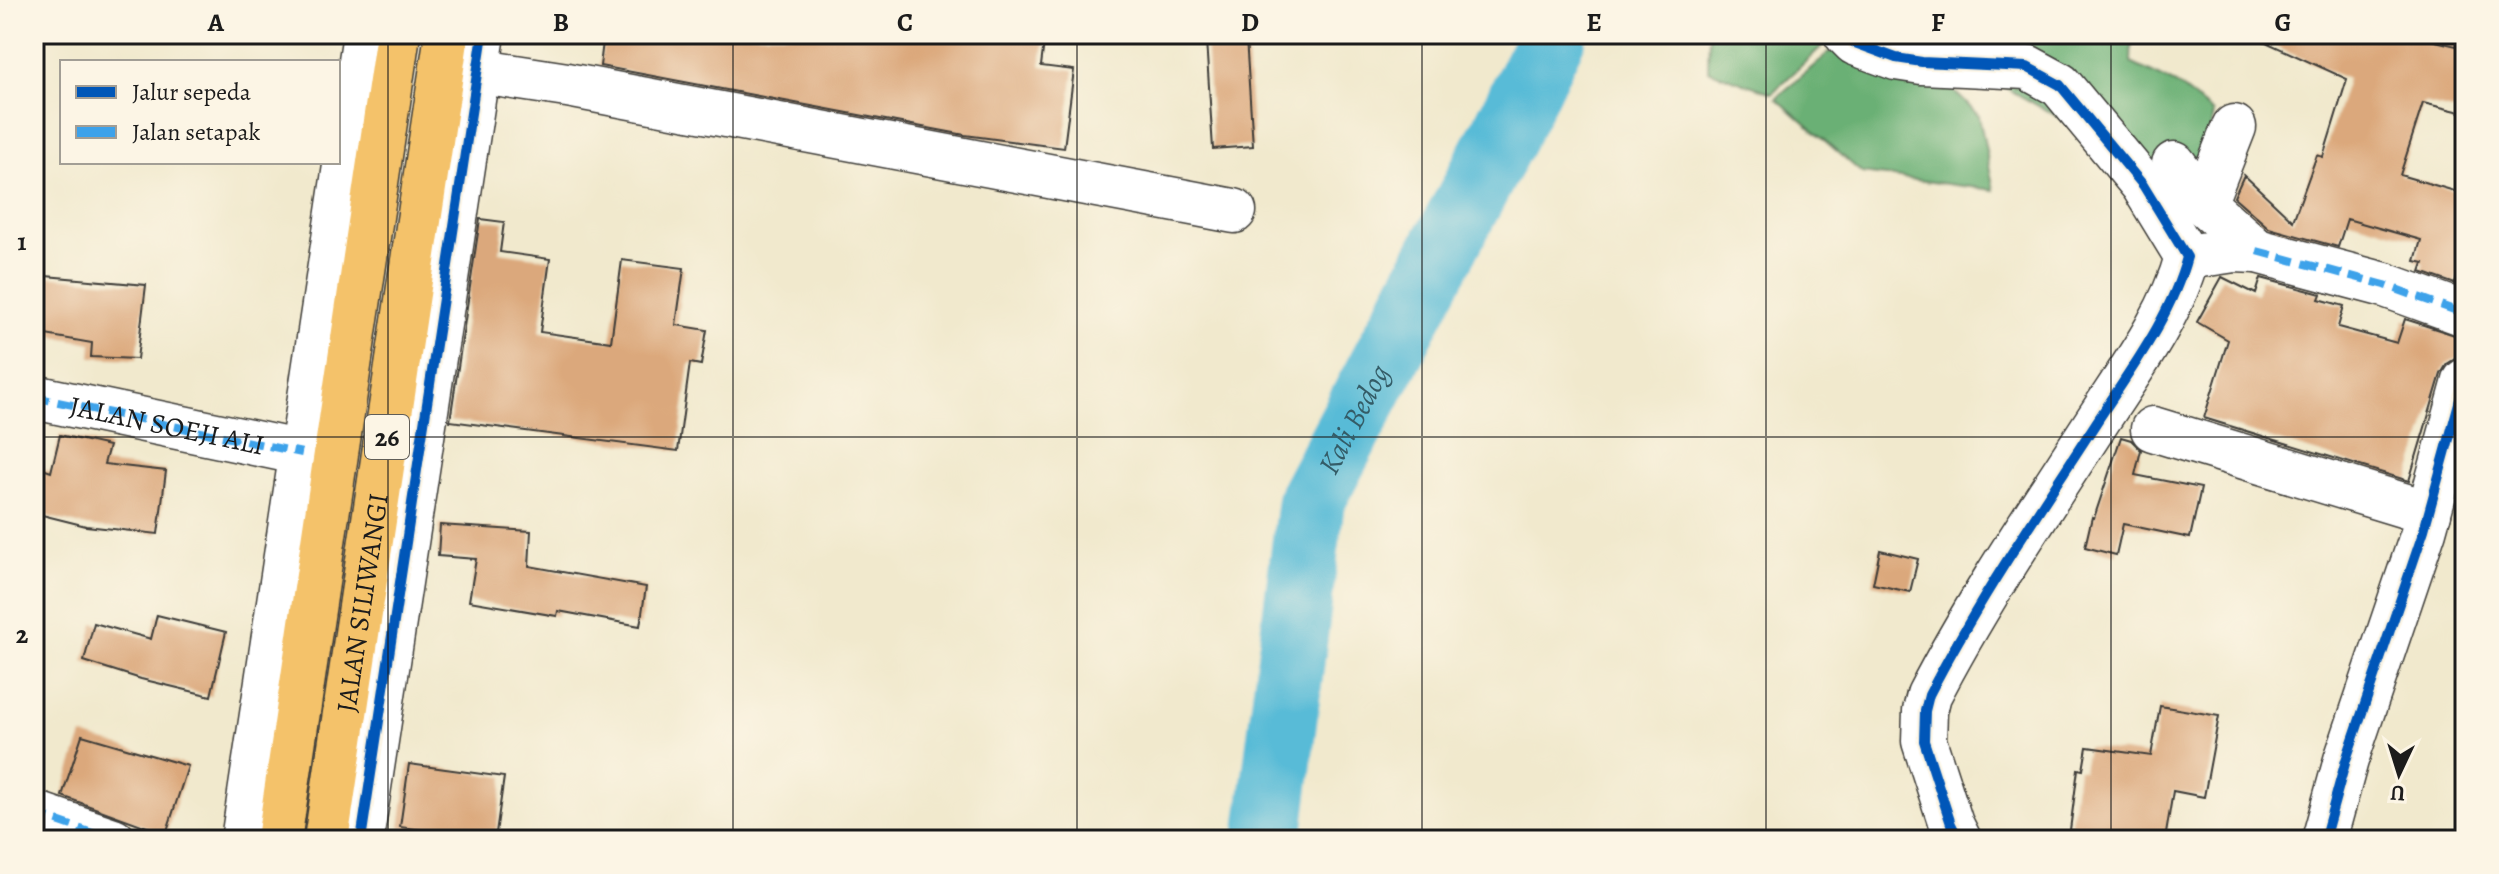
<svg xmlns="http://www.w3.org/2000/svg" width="2499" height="874" font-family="Alegreya,serif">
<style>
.forest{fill:#6ab075;stroke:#436648;stroke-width:2}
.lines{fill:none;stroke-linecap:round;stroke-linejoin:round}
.river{stroke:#58bbd7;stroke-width:68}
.building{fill:#dba87b}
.minor-casing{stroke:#3c3b37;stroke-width:47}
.highway-casing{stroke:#3c3b37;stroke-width:47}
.minor{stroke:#fff;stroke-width:44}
.highway{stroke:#f4c26a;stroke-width:44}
.quiet{stroke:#3da2ea;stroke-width:8;stroke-dasharray:16 8;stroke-linecap:butt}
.cycleway-casing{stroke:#fcf5e5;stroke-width:15}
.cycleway{stroke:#0057b8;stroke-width:10}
.grid{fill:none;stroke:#1c1c1c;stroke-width:2;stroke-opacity:0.55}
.labels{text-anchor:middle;stroke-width:8;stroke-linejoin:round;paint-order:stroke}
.shield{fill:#fcf5e5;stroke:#5f5d58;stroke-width:2}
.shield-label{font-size:26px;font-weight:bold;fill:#1c1c1c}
.street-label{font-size:28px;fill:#1c1c1c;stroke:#fcf5e5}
.water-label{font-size:30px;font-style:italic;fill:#345c67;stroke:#fcf5e5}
.neatline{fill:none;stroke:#1c1c1c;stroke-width:3}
.grid-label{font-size:26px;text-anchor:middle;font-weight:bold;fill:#1c1c1c}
</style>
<rect width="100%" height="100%" fill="#fcf5e5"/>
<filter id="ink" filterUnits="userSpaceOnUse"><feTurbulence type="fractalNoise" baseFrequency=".0125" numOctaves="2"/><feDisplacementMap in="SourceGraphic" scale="16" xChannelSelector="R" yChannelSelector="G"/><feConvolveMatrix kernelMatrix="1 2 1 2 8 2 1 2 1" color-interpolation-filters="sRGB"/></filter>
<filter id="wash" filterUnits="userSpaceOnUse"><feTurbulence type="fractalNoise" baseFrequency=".006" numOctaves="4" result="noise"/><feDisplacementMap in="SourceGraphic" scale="32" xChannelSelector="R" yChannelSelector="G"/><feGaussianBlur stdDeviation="1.8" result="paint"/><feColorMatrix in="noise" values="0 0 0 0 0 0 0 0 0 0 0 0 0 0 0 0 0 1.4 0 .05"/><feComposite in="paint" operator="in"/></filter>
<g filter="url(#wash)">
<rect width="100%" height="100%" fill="#f1e9cd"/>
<!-- forest -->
<path class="forest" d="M1709 34H1835L1772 93 1708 70Z
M1845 34H2132L2131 63 2176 84 2213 113 2202 190 2080 129 1988 78Z
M1837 46 1931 68 1979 116 1994 190 1862 173 1776 98Z"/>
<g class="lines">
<!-- river -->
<path class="river" id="s1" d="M1268 840 1311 501 1507 128 1553 34"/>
</g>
<g id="blocks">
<!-- building -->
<path class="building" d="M604 34H1045L1041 66 1074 70 1064 148 965 135 600 66Z
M2248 34H2433L2431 40 2465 48V113L2423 103 2400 175 2465 194V251L2455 284 2421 272 2424 263 2415 261 2421 240 2347 219 2338 247 2269 228 2234 197 2244 175 2293 221 2317 155 2323 157 2347 79Z
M1246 38 1253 146 1213 149 1206 40Z
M480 219 504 222 500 252 550 259 540 332 611 342 622 260 684 268 676 325 707 330 701 365 690 363 678 451 450 421Z
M34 275 146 285 137 359 91 357 92 343 34 333Z
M2222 277 2256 294 2261 278 2321 294 2319 299 2344 306 2338 327 2397 343 2405 319 2464 338 2458 357 2447 364 2441 374 2409 481 2204 418 2228 340 2197 322Z
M60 435 109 446 104 464 166 471 158 534 86 526 34 513V466L51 472Z
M2121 437 2131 440 2141 450 2135 475 2201 488 2190 538 2123 524 2116 555 2085 547 2092 517 2094 518Z
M440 525 531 531 529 566 646 587 640 626 558 611 557 616 469 601 476 559 438 556Z
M1880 550 1918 559 1910 592 1873 584Z
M157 615 226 632 211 696 141 679 84 661 94 623 151 639Z
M2160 706 2219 716 2204 797 2173 791 2165 840H2145L2070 830 2078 769 2083 770 2087 747 2151 756Z
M82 735 188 766 166 834 62 796Z
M409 764 504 777 495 840 400 827Z"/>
</g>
</g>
<g filter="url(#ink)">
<use href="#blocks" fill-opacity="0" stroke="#3c3b37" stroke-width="2"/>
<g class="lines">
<!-- minor casing -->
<g class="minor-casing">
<g id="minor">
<path d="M1846 34 1855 43 1896 58 1922 62 2027 67 2060 85 2143 185 2187 257C2171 317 2129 372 2096 423 2039 511 1977 602 1929 695L1925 711 1924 741 1951 824 1959 840"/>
<path d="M449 67 567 85 1234 211"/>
<path d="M2174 164 2204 204 2257 251"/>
<path d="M2204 204 2234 127"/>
<path d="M2187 257 2234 250 2257 251 2385 285 2465 314"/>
<path id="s2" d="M34 397 302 453"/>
<path d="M2153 429 2429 513"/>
<path d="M34 813 113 840"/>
<path d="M243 840 365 34"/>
<path d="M361 840 483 34"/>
<path d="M2324 840 2346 760 2424 530 2465 381"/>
</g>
</g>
<!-- highway casing -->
<g class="highway-casing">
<g id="highway">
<path d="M279 840 398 34"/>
<path id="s3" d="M326 840 447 34"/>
</g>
</g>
<!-- minor -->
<use href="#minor" class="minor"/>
<!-- highway -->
<use href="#highway" class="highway"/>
<!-- quiet -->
<path class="quiet" d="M2257 251 2385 285 2465 314
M34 397 302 453
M34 813 113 840"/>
<!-- cycleway casing -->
<g class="cycleway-casing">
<path id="cycleway" d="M1846 34 1855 43 1896 58 1922 62 2027 67 2060 85 2143 185 2187 257C2171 317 2129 372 2096 423 2039 511 1977 602 1929 695L1925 711 1924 741 1951 824 1959 840
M361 840 483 34
M2324 840 2346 760 2424 530 2465 381"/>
</g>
<!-- cycleway -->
<use href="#cycleway" class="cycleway"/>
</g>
</g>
<!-- grid -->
<path class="grid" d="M388 34V840M733 34V840M1077 34V840M1422 34V840M1766 34V840M2111 34V840M34 437H2465"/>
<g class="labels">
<!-- shield labels -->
<rect class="shield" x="365" y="415" width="44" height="44" rx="6"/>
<g class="shield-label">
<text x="387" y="446">26</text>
</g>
<!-- street labels -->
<g class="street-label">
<text dy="10" stroke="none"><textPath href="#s2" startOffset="136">JALAN SOEJI ALI</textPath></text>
<text dy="10" stroke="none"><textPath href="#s3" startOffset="240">JALAN SILIWANGI</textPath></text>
</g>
<!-- water labels -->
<g class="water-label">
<text dy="10" stroke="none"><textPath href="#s1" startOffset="434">Kali Bedog</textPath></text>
</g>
</g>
<!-- margin -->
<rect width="2499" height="874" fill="none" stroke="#fcf5e5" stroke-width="88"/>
<!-- legend -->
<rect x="60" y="60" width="280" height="104" fill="#fcf5e5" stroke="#a29e95" stroke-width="2"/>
<rect x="76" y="86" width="40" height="12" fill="#0057b8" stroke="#a29e95" stroke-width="2"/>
<text x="132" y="100" font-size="24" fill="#1c1c1c">Jalur sepeda</text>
<rect x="76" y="126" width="40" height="12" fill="#3da2ea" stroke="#a29e95" stroke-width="2"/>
<text x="132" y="140" font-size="24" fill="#1c1c1c">Jalan setapak</text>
<!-- north arrow -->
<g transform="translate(2399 774) rotate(184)" stroke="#fcf5e5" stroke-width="6" paint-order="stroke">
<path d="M0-6L14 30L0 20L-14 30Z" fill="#1c1c1c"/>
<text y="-12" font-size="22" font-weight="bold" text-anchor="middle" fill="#1c1c1c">U</text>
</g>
<rect x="44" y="44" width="2411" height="786" class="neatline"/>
<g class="grid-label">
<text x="216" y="31">A</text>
<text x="561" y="31">B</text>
<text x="905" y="31">C</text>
<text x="1250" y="31">D</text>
<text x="1594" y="31">E</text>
<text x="1938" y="31">F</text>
<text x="2283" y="31">G</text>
<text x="22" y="250">1</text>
<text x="22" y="643">2</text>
</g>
</svg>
